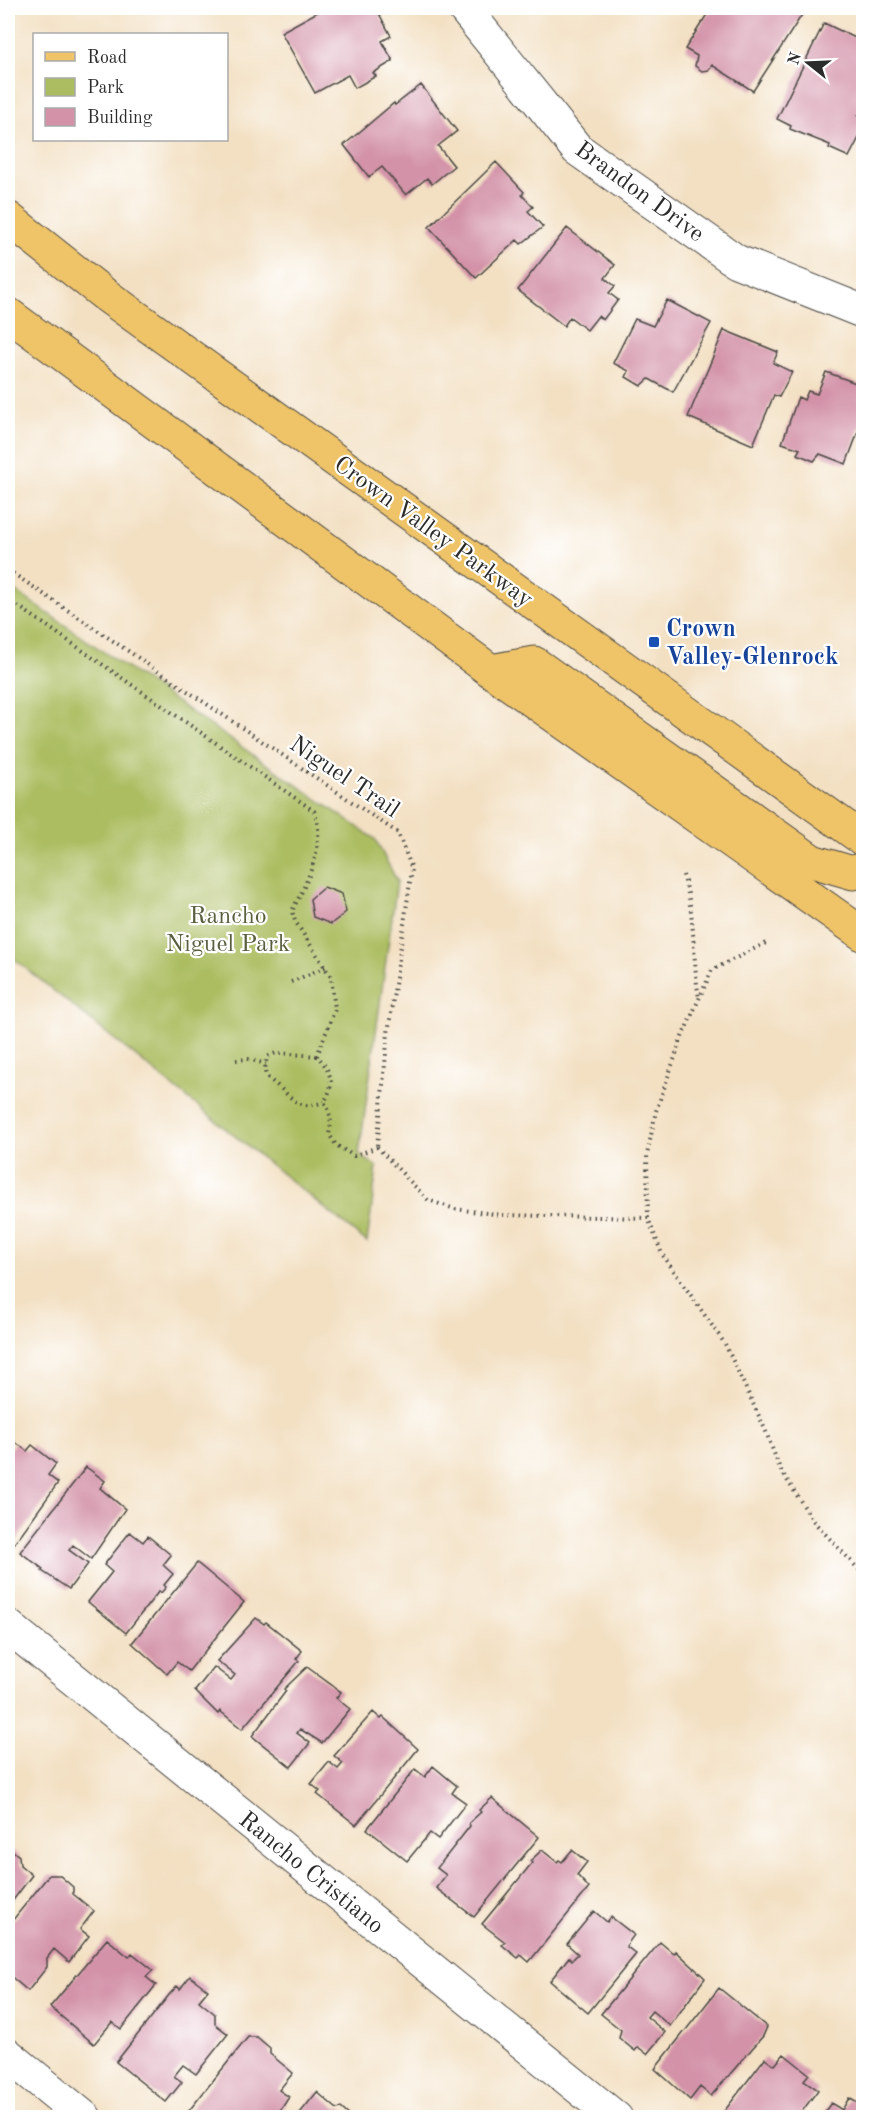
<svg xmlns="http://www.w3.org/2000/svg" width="871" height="2125" font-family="'Old Standard TT',serif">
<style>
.green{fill:#abbd60;stroke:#6b7446;stroke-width:1.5}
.building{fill:#d392a8}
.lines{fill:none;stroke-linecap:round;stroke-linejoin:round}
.minor-casing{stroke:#494642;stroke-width:35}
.major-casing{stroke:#494642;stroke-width:35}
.path{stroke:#494642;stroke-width:4;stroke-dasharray:1.5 4.5;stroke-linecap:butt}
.minor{stroke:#fff;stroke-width:33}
.major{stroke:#efc469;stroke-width:33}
.transit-dot{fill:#1a4fb4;stroke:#fff;stroke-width:2}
.labels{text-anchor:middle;stroke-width:4.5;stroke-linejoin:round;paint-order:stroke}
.street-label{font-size:24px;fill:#2b2b2b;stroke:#fff}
.transit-label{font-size:24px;font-weight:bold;fill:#164399;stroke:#fff;text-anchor:start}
.park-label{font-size:24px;fill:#585e3e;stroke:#fff}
</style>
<rect width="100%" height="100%" fill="#fff"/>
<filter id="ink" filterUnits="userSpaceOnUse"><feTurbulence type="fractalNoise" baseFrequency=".0167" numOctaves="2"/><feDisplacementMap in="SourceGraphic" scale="12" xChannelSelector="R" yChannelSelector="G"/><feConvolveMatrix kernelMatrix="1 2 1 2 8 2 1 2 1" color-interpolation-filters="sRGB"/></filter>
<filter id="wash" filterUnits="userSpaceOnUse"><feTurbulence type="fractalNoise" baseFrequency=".008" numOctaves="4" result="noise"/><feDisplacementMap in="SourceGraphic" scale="24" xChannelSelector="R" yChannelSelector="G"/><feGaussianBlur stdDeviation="1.35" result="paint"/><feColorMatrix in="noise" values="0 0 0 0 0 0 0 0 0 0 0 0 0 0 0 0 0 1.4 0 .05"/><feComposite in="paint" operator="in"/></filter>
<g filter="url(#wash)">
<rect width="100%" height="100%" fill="#f3e0c3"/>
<!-- green -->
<path class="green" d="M8 586 375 839 397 881 359 1154 377 1167 367 1242 8 954Z"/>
<g id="blocks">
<!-- building -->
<path class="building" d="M325 8H376L391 36 382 41 393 61 373 73 376 76 355 88 348 75 315 93 281 32Z
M711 8H801L805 10 753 91 712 65 709 70 702 71 695 66 697 56 685 49Z
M824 23 864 42V67L860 73 864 74V110L858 116 864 119V128L849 157 829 148 830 145 790 129 791 126 777 119Z
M421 85 457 131 438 146 454 166 432 184 427 178 406 195 382 167 369 177 344 145 394 103 395 105Z
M496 162 524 192 522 195 533 207 528 211 543 227 521 244 517 240 476 278 429 227Z
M567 228 615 265 605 278 615 286 609 293 618 300 603 320 598 316 587 330 570 317 564 326 518 290Z
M667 300 711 323 673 392 649 379 641 386 626 377 629 371 613 363 635 319 653 326Z
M724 330 778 352 773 363 792 372 779 397 774 395 753 445 688 417Z
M826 372 864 386V428L860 427 846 464 820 454 814 461 797 454 800 449 782 443 798 397 804 400 808 391 817 394Z
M324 887 342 894 346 912 331 924 313 917 310 899Z
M15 1442 27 1451 32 1445 56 1464 48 1475 58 1483 14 1544 8 1539V1452Z
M86 1467 105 1481 100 1488 125 1509 91 1559 73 1545 69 1550 88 1564 69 1589 42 1571 43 1569 20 1552Z
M130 1532 143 1542 148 1536 171 1555 163 1565 173 1574 164 1585 166 1587 161 1593 159 1591 126 1633 88 1602 112 1572 104 1565Z
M197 1563 244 1602 189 1671 177 1662 167 1674 132 1643Z
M256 1618 264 1624 266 1622 302 1651 296 1659 299 1661 242 1729 220 1711 218 1714 195 1691 214 1667 231 1680 235 1675 217 1661Z
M307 1667 341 1692 336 1698 350 1709 322 1743 300 1729 297 1733 310 1743 291 1767 252 1736 286 1691 284 1689Z
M373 1712 381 1719 383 1717 418 1749 356 1825 317 1794 320 1791 311 1784 329 1762 338 1769 343 1763 334 1756Z
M433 1766 457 1786 452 1793 466 1803 438 1839 430 1833 407 1861 367 1829 415 1769 425 1777Z
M492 1798 539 1837 474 1917 436 1888 446 1875 437 1868 470 1826 469 1823 481 1812 479 1810Z
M8 1847 19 1856 20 1865 32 1875 8 1907Z
M542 1850 557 1862 559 1860 562 1862 572 1850 587 1862 577 1875 589 1888 529 1962 521 1955 518 1958 502 1945 505 1942 482 1924 532 1863 530 1861Z
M49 1875H59L73 1887V1894L94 1911 80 1929 89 1936 69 1962 54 1949 47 1958V1967L28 1991 8 1974V1926Z
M594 1911 607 1922 611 1917 634 1935 626 1946 636 1954 588 2013 550 1981 569 1957 572 1960 578 1954 567 1944Z
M107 1939 129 1957 132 1953 153 1970 146 1977 156 1985 121 2029 112 2022 94 2044 50 2007Z
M660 1942 674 1954 676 1951 705 1978 670 2026 652 2011 647 2017 665 2032 647 2054 638 2047 635 2051 619 2038 621 2030 601 2014Z
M190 1976 208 1990 199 2001 215 2014V2024L228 2034 196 2074 183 2065 174 2076 182 2082 166 2102 116 2062 169 1995 177 1986 180 1989Z
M719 1988 767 2027 763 2036 711 2096 700 2087 690 2100 655 2069Z
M248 2037H257L270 2048V2054L293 2073 279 2090 289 2097 282 2108 273 2118H259L251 2112 247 2118H183Z
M784 2054 809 2074 804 2080 818 2090 797 2118H719L765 2058 775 2065Z
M317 2092 337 2109 341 2108 352 2118H296Z
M849 2098 864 2107V2118H820L831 2103 842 2110Z"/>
</g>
</g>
<g filter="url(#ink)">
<use href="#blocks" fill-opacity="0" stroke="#494642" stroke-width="1.5"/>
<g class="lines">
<!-- minor casing -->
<g class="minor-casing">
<path id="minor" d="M464 8 577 149 736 261 864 312
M8 1626 616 2118
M8 2055 85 2118"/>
</g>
<!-- major casing -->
<g class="major-casing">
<path id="major" d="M8 218 104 294 864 840
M8 314 491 671 864 935
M491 671 534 663 812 861 853 873 864 868"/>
</g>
<!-- path -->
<path class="path" d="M8 570 398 833 412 869 388 1033 377 1147
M8 599 314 811C327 844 307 882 292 911L295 921 331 977 335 1009 317 1056C331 1071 336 1084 324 1102 331 1112 332 1121 329 1134L336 1145 354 1156 377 1147
M683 875C696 914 692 958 699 998
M291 982 326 967
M317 1056 276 1053 267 1057C263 1078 265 1075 279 1087 296 1102 300 1110 324 1102
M236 1060 248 1059 266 1064
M377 1147 428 1200 455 1209 502 1215 648 1218 662 1254 725 1344 765 1429 780 1469 814 1522 864 1575
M648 1218 647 1155 656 1111 682 1037 712 970 768 942"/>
<!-- minor -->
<use href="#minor" class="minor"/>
<!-- major -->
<use href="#major" class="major"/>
</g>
</g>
<!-- markers -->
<rect class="transit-dot" x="648" y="636" width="12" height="12" rx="3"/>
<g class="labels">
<!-- street labels -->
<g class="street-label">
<text transform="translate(640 191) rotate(36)" y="8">Brandon Drive</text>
<text transform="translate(434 531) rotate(36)" y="8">Crown Valley Parkway</text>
<text transform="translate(345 776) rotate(34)" y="8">Niguel Trail</text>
<text transform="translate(312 1872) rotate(39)" y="8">Rancho Cristiano</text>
</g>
<!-- transit labels -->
<g class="transit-label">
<text x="666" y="636">Crown<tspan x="666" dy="28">Valley-Glenrock</tspan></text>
</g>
<!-- park labels -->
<g class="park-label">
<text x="228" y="923">Rancho<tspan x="228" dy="28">Niguel Park</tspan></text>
</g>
</g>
<!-- margin -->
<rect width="871" height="2125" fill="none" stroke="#fff" stroke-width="30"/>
<!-- legend -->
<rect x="33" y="33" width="195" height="108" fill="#ffffff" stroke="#aaaaaa" stroke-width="1.5"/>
<rect x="45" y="52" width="30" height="9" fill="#efc469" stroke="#aaaaaa" stroke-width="1.5"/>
<text x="87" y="63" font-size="18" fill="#2b2b2b">Road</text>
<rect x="45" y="78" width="30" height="18" fill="#abbd60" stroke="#aaaaaa" stroke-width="1.5"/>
<text x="87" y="93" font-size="18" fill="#2b2b2b">Park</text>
<rect x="45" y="108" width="30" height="18" fill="#d392a8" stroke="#aaaaaa" stroke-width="1.5"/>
<text x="87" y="123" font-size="18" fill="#2b2b2b">Building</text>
<!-- north arrow -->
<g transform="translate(808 63) rotate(288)" stroke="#ffffff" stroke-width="4.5" paint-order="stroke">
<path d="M0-4.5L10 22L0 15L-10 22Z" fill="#2b2b2b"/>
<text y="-9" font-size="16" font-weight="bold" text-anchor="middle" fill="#2b2b2b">N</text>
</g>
</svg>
